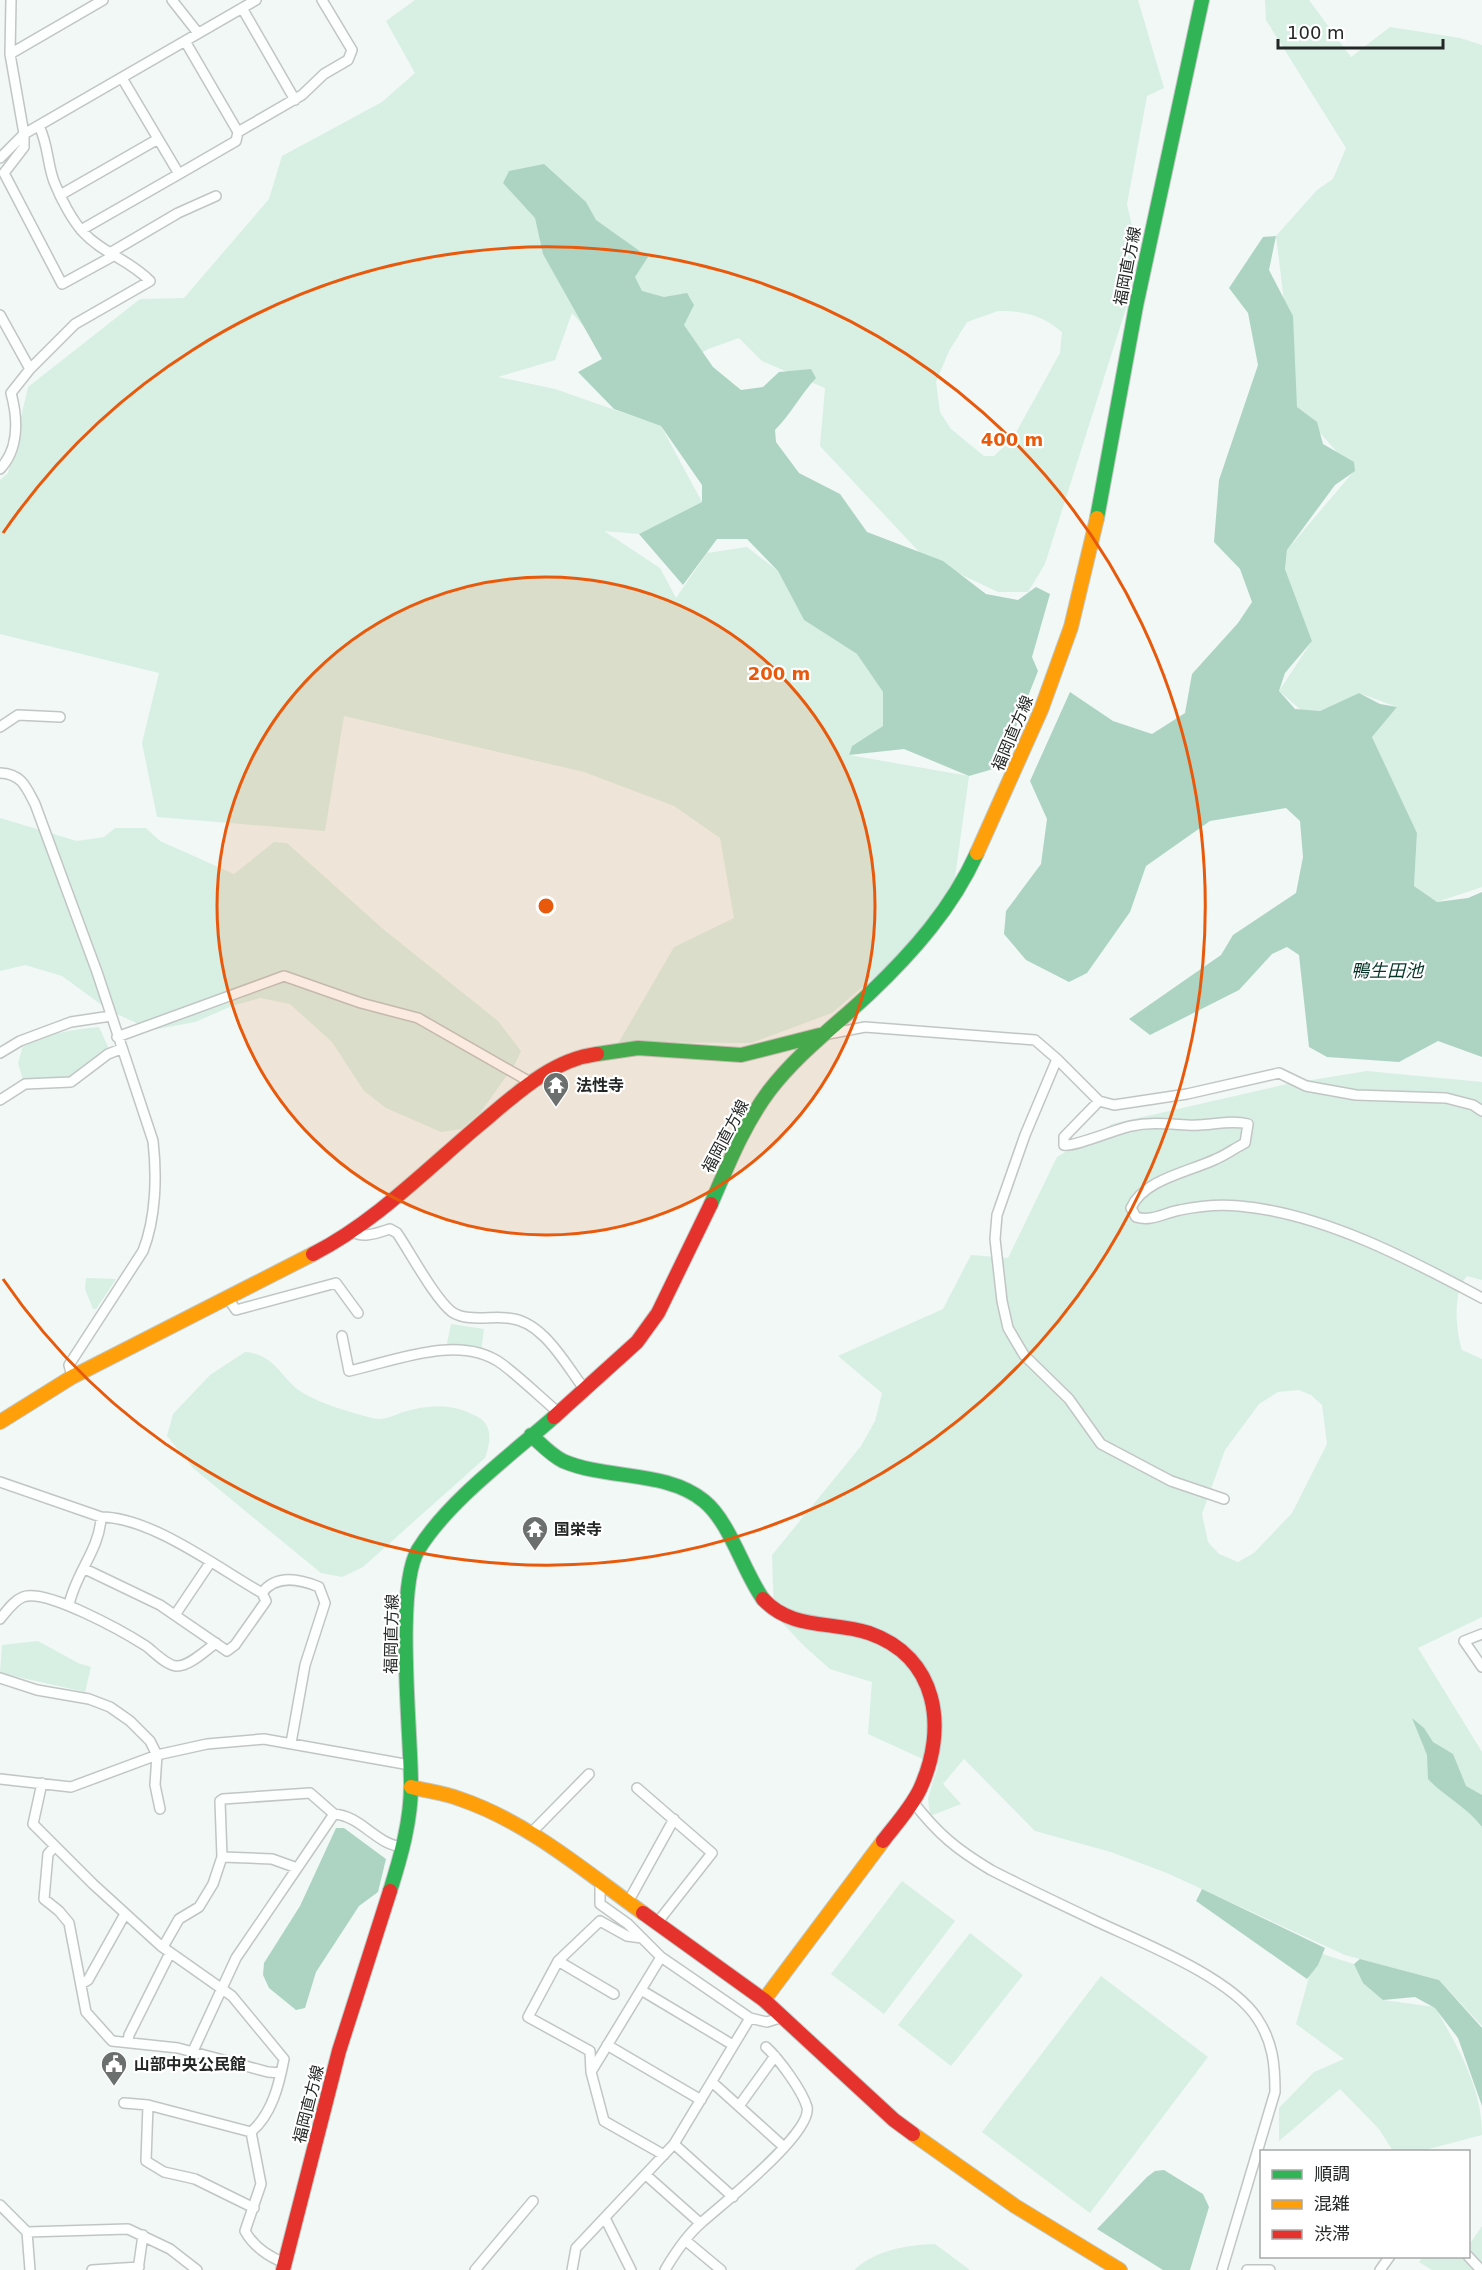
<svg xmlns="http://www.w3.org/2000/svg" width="1482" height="2270" font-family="'DejaVu Sans','Noto Sans JP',sans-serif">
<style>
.green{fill:#d8efe4;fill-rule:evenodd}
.water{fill:#add4c3}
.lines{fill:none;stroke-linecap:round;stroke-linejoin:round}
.street-casing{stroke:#c1c6c4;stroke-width:12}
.fast-casing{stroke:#c1c6c4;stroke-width:16}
.slow-casing{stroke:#c1c6c4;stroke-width:16}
.jam-casing{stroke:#c1c6c4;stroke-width:16}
.street{stroke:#fdfefe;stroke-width:9}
.fast{stroke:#30b455;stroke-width:14}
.slow{stroke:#ff9f0a;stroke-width:14}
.jam{stroke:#e5322d;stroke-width:14}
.ring{fill:none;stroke:#e8590c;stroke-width:3}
.labels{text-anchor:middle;stroke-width:4.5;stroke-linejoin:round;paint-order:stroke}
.street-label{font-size:16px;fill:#232725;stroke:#fff}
.poi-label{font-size:16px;font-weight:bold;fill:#232725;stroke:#fff;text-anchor:start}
.water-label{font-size:18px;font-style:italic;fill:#063627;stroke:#fff}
.centre{fill:#e8590c;stroke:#fff;stroke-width:3}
.ring-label{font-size:18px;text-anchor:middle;font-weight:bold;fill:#e8590c;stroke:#fff;stroke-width:4.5;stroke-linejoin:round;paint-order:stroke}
</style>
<rect width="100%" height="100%" fill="#f1f8f5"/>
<!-- green -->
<path class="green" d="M415 0H1138L1164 88 1147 96 1127 204 1136 245 1128 302 1045 564 1028 592H998L924 557 820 446 825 388 762 361 739 338 708 349 672 372 622 371 572 313 555 360 498 377 555 389 661 426 702 502 639 534 604 531 660 568 676 598 707 553 747 547 778 571 804 620 857 654 883 692V726L852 746 849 755 969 776 954 885 905 951 832 1013 751 1043 619 1042 674 947 734 918 720 838 674 806 584 772 344 716 325 831 157 817 142 743 159 673 0 634V480L8 473 28 387 140 299 184 298 269 199 282 156 382 102 415 73 386 21ZM998 311C1025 311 1041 315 1062 332L1060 353 1013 438 994 456H984L951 429 940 412 936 382 949 351 967 322Z
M1265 0H1309L1351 57 1390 27 1460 38 1482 45V887L1437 902 1414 886 1417 833 1372 737 1397 707 1359 693 1320 711 1301 710 1279 691 1312 641 1285 569 1287 550 1354 471 1297 407 1276 236 1317 190 1333 179 1346 148 1266 20Z
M0 818 77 841 104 837 115 828H146L160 841 234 874 274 842 287 843 383 929 498 1021 521 1051 515 1064 480 1113 461 1129 441 1132 386 1108 364 1091 332 1042 290 1004 260 998 232 1006 195 1022 152 1030 110 1011 62 976 25 965 0 971Z
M99 1027 109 1049 87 1062 71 1078 23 1080 18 1063 23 1046C46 1034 73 1029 99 1027Z
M1367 1071 1482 1082V1280L1467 1276C1452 1292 1456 1331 1462 1350L1482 1359V1617L1418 1648 1482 1752V1796L1473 1815 1482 1827V2026L1439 1980 1345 1955 1167 1873 1111 1852 1035 1831 964 1759 943 1784 961 1804 930 1816 928 1798 938 1766 868 1734 872 1682 830 1669 804 1646 774 1614 772 1555 861 1446 875 1421 882 1393 838 1356 943 1309 971 1255 1008 1258 1057 1157 1112 1124 1287 1084ZM1299 1390 1311 1395 1322 1405 1327 1444 1292 1513 1254 1553 1238 1562 1219 1554 1208 1542 1202 1514 1225 1450 1259 1404 1278 1392Z
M86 1278 116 1279 96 1309H93L85 1289Z
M451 1324 484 1329 481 1351 446 1348Z
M245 1352C277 1355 280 1379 303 1393 324 1405 349 1412 372 1418 384 1421 392 1416 403 1412 430 1404 453 1403 478 1417 494 1426 490 1444 485 1458L363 1567 342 1577 321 1573 193 1468 167 1436 173 1414 210 1375Z
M38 1641 78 1663 91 1667 85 1692 0 1673 2 1645Z
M902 1881 955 1921 884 2014 831 1974Z
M970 1933 1023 1975 951 2066 898 2025Z
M1316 1952 1360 1966 1383 2000 1435 2007C1458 2048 1482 2087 1482 2135L1421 2151H1393L1379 2129 1340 2089 1279 2141V2108L1314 2072 1344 2059 1296 2024Z
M1101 1976 1208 2057 1090 2213 982 2132Z
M1482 2226V2270H1432L1419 2262 1423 2257 1468 2256 1469 2245Z
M935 2244 970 2270H854C876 2250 906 2245 935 2244Z"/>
<!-- water -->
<path class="water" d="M544 164 586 202 596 220 648 257 635 277 642 291 664 297 687 293 694 305 684 325 713 367 741 390 763 387 779 372 811 369 816 378C800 395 792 413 775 430L776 442 799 473 840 494 867 532 943 561 986 594 1018 600 1036 587 1050 594 1032 657 1038 671 1000 767 969 776 904 749 849 755 852 746 883 726V692L857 654 804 620 778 571 747 539H717L683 585 639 534 702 502V485L661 426 614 409 578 372 602 359 543 254 535 218 503 183 509 171Z
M1276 236 1269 270 1293 316 1297 407 1317 422 1323 444 1354 462 1355 471 1335 485 1287 550 1285 569 1312 641 1285 673 1279 691 1295 709 1320 711 1359 693 1380 704 1397 707 1372 737 1417 833 1414 886 1437 902 1468 898 1482 892V1057L1438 1041 1399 1062 1327 1057 1309 1047 1299 955 1287 947 1272 954 1239 990 1150 1035 1129 1019 1221 955 1233 935 1296 893 1303 857 1300 821 1286 808 1210 821 1146 866 1130 912 1087 973 1069 982 1026 960 1004 934 1006 911 1041 864 1047 819 1030 781 1070 692 1113 721 1152 734 1185 713 1192 674 1238 623 1252 602 1240 569 1214 542 1219 480 1258 365 1248 313 1229 288 1263 237Z
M1412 1718 1424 1728 1433 1742 1453 1754 1466 1786 1482 1795V1827C1467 1807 1445 1797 1428 1779L1427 1755Z
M336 1828H344L386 1859 378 1892 359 1906 316 1972 305 2008 296 2010 269 1988 263 1975 264 1963 300 1906Z
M1202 1889 1325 1948 1318 1965 1307 1979 1196 1901Z
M1360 1959 1439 1980 1482 2028V2106L1458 2038 1435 2008 1415 1997 1383 2000 1363 1983 1354 1964Z
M1164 2170 1203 2194 1209 2207 1190 2270H1163L1097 2229 1147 2177 1155 2171Z"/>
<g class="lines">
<!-- street casing -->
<g class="street-casing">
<path id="street" d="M11 0 10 54 24 134V147L4 173 62 284 115 255
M172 0 198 33
M242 8 295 100
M10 54 103 0
M238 132 302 95 324 74 348 60 352 50 322 0
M0 158 24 134 256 0
M179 174 236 141 238 132 185 41
M62 194 158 139
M81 230 179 174 122 78
M110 253 178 213 216 196
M0 315 30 369 11 393C18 419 19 449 0 469
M30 369 75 324 150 281C130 260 102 253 83 232 72 220 61 199 55 184 47 166 49 146 39 126
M0 727 18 715 60 717
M0 773C22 774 26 787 35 804L97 972 153 1141C157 1176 156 1218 143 1251L69 1365 72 1377
M823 1035 865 1027 1035 1040 1057 1059 1099 1101 1114 1105 1187 1094 1279 1073 1306 1086 1356 1095 1446 1098 1473 1105 1482 1111
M117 1037 284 976 361 1003 418 1018 530 1082
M0 1053 20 1041 71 1022 111 1016
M1057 1059 1025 1135 997 1215 995 1239 1002 1301 1008 1328 1024 1355 1069 1399 1101 1444 1171 1481 1224 1499
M0 1100 25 1084 71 1082 108 1054 121 1049
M1099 1101 1064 1137V1145C1075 1147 1116 1129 1131 1126 1150 1122 1168 1124 1187 1125 1208 1127 1227 1119 1248 1124L1245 1143C1235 1148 1226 1155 1216 1159 1189 1172 1144 1179 1131 1208L1136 1217C1151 1222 1164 1213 1180 1210 1199 1206 1219 1204 1239 1206 1322 1213 1409 1259 1482 1298
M351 1231C363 1239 377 1233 390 1229L397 1233C410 1252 435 1299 452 1312 467 1322 490 1316 507 1318 543 1320 565 1364 585 1390
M227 1297 236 1310 336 1283 358 1313
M342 1336 349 1371C395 1361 459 1333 502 1364 522 1379 540 1397 559 1413
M0 1482 101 1517C151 1517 218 1568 262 1593 276 1574 300 1579 319 1587L325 1603 305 1665 291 1743
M85 1569 160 1605 227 1651 235 1645 266 1601 262 1593
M69 1605C75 1574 100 1549 101 1517
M175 1615 210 1563
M0 1619C7 1611 13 1601 23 1597 46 1588 124 1632 146 1646 154 1652 166 1665 176 1666 189 1667 206 1650 216 1643
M1482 1634 1464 1641 1482 1667
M0 1678 37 1690 89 1699 110 1707 130 1721 150 1741 157 1755 155 1785 160 1809
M0 1779 71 1787 157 1755 207 1744 264 1739 410 1765
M42 1783 33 1824 93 1884 161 1946 232 1996 284 2059C279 2085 272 2114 251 2132L261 2184 245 2231C253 2246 269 2257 285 2263
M637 1788 712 1853 657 1923
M913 1802C938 1834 956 1849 991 1870 1026 1888 1062 1905 1098 1922 1143 1943 1230 1977 1257 2018 1273 2042 1275 2064 1275 2092L1222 2270
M530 1834 589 1774
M55 1846 48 1854 44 1899 59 1911 69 1923 86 2012 112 2041 178 2048 268 2072 281 2073
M222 1857 272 1859 297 1868
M600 1881V1904L628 1924 661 1957 750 2018 767 2022 783 2017
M628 1902 674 1819
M163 1947 179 1919 199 1907 213 1884 222 1857 220 1801 223 1799 310 1793 334 1814
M661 1957 591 2072 604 2121 664 2155
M558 1961 614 1994
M81 1984 88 1980 125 1914
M641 1990 733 2045
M128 2041 129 2035 170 1953
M607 2045 701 2100
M193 2051 236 1958 334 1814C362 1816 377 1846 404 1847
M591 2072 590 2051 528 2017 558 1961 600 1921 627 1936 642 1938
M712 2082 784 2147
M124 2103 148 2105
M739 2106 775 2056
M251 2132 148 2105 146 2161 164 2172 195 2179 254 2208
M674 2144 733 2197
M646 2175 700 2223
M0 2205 27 2232 128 2229 170 2249 197 2270
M606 2220 631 2270
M27 2232 30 2270
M685 2240 721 2270
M1468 2256 1481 2270
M92 2270 139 2267
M138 2270 143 2235
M475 2270 533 2201
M572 2270 576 2248 674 2144 750 2018
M665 2270C675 2253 686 2236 701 2223 721 2205 813 2133 807 2107 802 2090 779 2059 766 2047
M1247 2270H1270
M1380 2270 1390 2256"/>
</g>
<!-- fast casing -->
<g class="fast-casing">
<path id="fast" d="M1097 518 1136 306 1202 0
M597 1054 638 1048 741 1055 820 1035
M711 1204C728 1165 743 1126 769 1091 798 1053 835 1026 870 993 913 952 952 908 977 853
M531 1435C541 1444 551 1455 563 1461 607 1480 666 1470 704 1501 730 1522 743 1571 763 1599
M390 1891C401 1856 411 1821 411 1785 411 1733 395 1589 418 1550 448 1501 511 1455 554 1417"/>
</g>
<!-- slow casing -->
<g class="slow-casing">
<path id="slow" d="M977 853 1041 710 1071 627 1097 518
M0 1422 72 1377 313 1254
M411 1787C427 1791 445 1793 460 1799 528 1822 586 1872 643 1913
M764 2000 883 1841
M913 2134 1015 2206 1120 2270"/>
</g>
<!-- jam casing -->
<g class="jam-casing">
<path id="jam" d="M313 1254C374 1223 426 1170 478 1126 514 1096 550 1060 597 1054
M554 1417 637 1342 658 1313 711 1204
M763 1599C791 1630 832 1621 869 1633 938 1657 948 1728 920 1789 911 1808 896 1824 883 1841
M643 1913 764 2000 894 2120 913 2134
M283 2270 339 2051 390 1891"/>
</g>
<!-- street -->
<use href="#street" class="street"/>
<!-- fast -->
<use href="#fast" class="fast"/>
<!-- slow -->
<use href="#slow" class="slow"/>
<!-- jam -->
<use href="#jam" class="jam"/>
</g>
<!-- distance rings -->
<circle cx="546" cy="906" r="329" fill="#e8590c" fill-opacity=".12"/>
<g class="ring">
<circle cx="546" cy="906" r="329"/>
<path d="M3 533A659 659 0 1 1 3 1279"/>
</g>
<!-- icons -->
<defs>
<g id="temple-pin" transform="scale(1.35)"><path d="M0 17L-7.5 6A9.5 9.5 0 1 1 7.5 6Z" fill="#6b706e" stroke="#fff"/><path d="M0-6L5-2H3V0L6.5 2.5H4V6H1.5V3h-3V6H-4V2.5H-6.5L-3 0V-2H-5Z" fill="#fff"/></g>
<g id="civic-pin" transform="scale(1.35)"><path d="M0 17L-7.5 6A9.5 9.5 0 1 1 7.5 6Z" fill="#6b706e" stroke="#fff"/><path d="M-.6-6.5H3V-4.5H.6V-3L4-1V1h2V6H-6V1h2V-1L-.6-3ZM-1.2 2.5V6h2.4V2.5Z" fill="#fff"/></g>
</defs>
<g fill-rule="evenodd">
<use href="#temple-pin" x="556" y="1085"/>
<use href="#temple-pin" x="535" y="1529"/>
<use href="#civic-pin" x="114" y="2064"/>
</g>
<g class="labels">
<!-- street labels -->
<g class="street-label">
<text transform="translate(1127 266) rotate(-79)" y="6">福岡直方線</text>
<text transform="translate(1012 733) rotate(-67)" y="6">福岡直方線</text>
<text transform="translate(725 1136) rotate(-62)" y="6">福岡直方線</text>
<text transform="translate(391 1634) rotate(-89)" y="6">福岡直方線</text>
<text transform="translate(308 2104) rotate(-76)" y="6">福岡直方線</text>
</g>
<!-- poi labels -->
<g class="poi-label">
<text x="576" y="1091">法性寺</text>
<text x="554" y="1535">国栄寺</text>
<text x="134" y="2070">山部中央公民館</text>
</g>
<!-- water labels -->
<g class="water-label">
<text x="1387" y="977">鴨生田池</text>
</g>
</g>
<circle cx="546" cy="906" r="9" class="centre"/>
<g class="ring-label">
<text x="1012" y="446">400 m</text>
<text x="779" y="680">200 m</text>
</g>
<!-- legend -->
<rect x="1260" y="2150" width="210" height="108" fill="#ffffff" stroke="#a7a9a8" stroke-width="1.5"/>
<rect x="1272" y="2170" width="30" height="9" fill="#30b455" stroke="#a7a9a8" stroke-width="1.5"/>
<text x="1314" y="2180" font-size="18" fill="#232725">順調</text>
<rect x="1272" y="2200" width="30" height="9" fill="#ff9f0a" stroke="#a7a9a8" stroke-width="1.5"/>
<text x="1314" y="2210" font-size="18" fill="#232725">混雑</text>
<rect x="1272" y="2230" width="30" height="9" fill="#e5322d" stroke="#a7a9a8" stroke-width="1.5"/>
<text x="1314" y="2240" font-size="18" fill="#232725">渋滞</text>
<!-- scale -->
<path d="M1278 39v9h165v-9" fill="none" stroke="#232725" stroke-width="3"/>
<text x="1287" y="39" font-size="18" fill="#232725" stroke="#ffffff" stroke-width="4.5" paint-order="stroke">100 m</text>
</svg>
